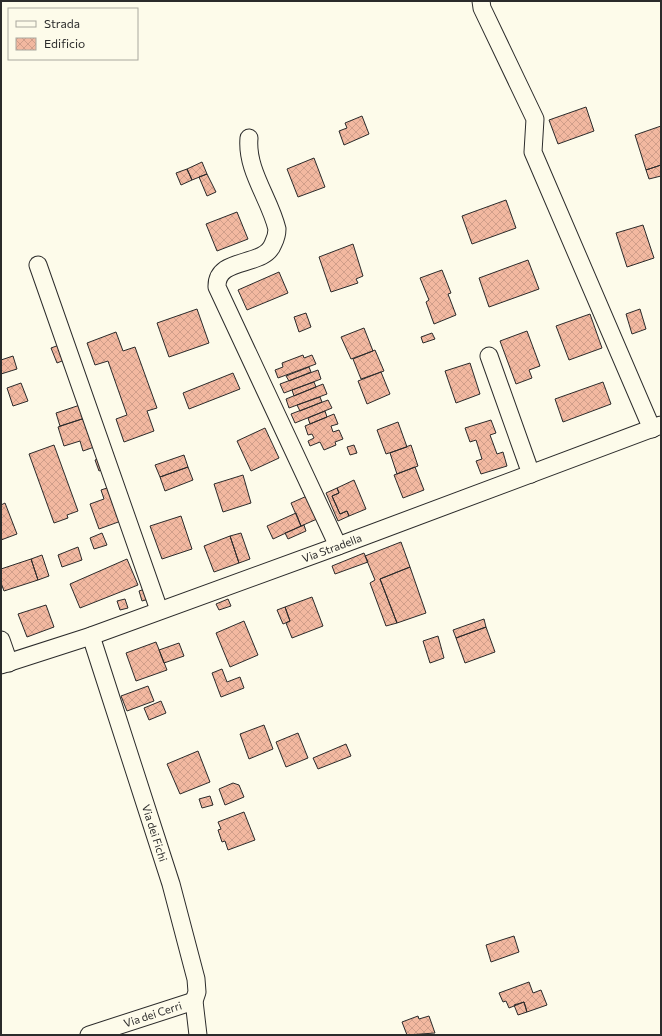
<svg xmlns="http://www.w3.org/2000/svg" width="662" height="1036" font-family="Commissioner,sans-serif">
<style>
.building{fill:url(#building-cross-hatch);stroke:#2b2b2b}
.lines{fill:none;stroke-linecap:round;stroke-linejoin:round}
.street-casing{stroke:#2b2b2b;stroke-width:19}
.street{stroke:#fdfbea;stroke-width:17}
.labels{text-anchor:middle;stroke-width:3;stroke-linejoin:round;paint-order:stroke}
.street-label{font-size:11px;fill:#2b2b2b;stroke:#fdfbea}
</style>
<defs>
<pattern id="building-cross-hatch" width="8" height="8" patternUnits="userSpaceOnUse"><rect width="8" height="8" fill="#f2b8a0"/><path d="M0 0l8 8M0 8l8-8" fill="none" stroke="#d09e8a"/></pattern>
</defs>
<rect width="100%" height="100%" fill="#fdfbea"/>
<!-- building -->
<path class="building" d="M586 107 594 131 558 144 549 120Z
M362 116 369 134 344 145 339 131 347 128 345 123Z
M661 126V165L646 170 635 135Z
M314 158 325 187 298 197 287 169Z
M202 162 207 174 192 180 187 169Z
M661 165V176L649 179 646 170Z
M187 169 192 180 181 185 176 173Z
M207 174 216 192 207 196 199 177Z
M506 200 516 228 472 244 462 216Z
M237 212 248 239 217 251 206 224Z
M643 225 654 258 627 267 616 233Z
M353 244 363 276 356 279 358 283 331 292 319 257Z
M528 260 539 289 489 307 479 278Z
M442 270 451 293 448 294 456 315 434 324 426 302 429 300 420 278Z
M279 272 288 293 247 310 238 290Z
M197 309 209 343 169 357 157 323Z
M640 309 646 329 632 334 626 314Z
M306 313 311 327 299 332 294 317Z
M590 314 602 348 569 360 556 326Z
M364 328 373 351 351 359 341 337Z
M527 331 540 366 529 370 532 378 516 384 500 341Z
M116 332 123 351 135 347 157 408 147 411 154 431 124 442 116 419 127 415 108 361 95 365 87 343Z
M432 333 435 339 423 343 421 337Z
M62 344 67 359 57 363 51 348Z
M375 350 384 371 361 379 353 359Z
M303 355 304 358 312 355 316 364 278 378 275 370 283 367 282 363Z
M13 356 17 369 1 374V360Z
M470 363 480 394 456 403 445 371Z
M309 367 311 372 289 381 286 376Z
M318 370 321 379 284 393 280 384Z
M381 372 390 394 367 404 358 381Z
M233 373 240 389 189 409 183 393Z
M314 382 316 387 294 396 292 390Z
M603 382 611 404 563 422 555 399Z
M21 383 28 401 13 406 7 388Z
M323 384 327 394 289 408 286 399Z
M320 397 322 402 300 411 297 405Z
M328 400 332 408 295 423 291 414Z
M80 405 85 418 60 426 56 413Z
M325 411 327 417 310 424 308 418Z
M334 414 338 424 331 426 333 432 339 430 343 439 335 442 336 445 324 450 320 442 310 446 308 441 314 438 312 434 308 435 305 426Z
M85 418 97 446 83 451 80 441 64 446 58 427Z
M491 420 496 433 490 435 497 454 503 452 507 466 481 474 476 461 482 459 476 440 470 442 465 428Z
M398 422 407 447 386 454 377 430Z
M265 428 279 458 251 471 237 441Z
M54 445 78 511 67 515 68 518 54 523 29 454Z
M354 445 357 453 350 455 347 447Z
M411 445 418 466 397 474 390 453Z
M184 455 188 467 160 477 155 465Z
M101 458 105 469 99 471 95 460Z
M188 467 193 480 165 491 160 477Z
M415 467 424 490 403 498 394 475Z
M243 475 251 503 223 512 214 484Z
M354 480 366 509 349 516 347 511 340 514 332 496 339 493 337 488Z
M110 487 121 521 99 529 90 504 104 499 101 490Z
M337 488 339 493 332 496 340 514 347 511 349 516 338 521 326 493Z
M307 496 317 519 301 526 291 503Z
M5 503 17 534 1 540V505Z
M296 513 301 526 273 539 267 526Z
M181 516 192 549 162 559 150 526Z
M304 525 306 531 288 539 285 533Z
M102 533 107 545 94 549 90 538Z
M241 533 250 559 239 563 230 536Z
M230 536 239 563 214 572 204 546Z
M401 542 410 567 380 579 397 623 386 626 370 583 375 580 365 556Z
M78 547 82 560 62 567 58 555Z
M364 553 368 562 335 574 332 566Z
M42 555 49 576 38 580 31 559Z
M31 559 38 580 4 591 1 583V569Z
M127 559 138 585 80 608 70 584Z
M410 567 426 613 397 623 380 579Z
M145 589 149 599 142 601 139 591Z
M312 597 323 626 292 638 286 623 290 621 285 607Z
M125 599 128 608 120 610 117 601Z
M228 599 231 606 219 610 216 604Z
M46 605 54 627 27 637 18 614Z
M285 607 290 621 283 624 277 610Z
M484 619 486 627 456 638 453 630Z
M244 621 258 655 230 667 216 633Z
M486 627 495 652 465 663 456 638Z
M438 636 444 658 430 663 423 641Z
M156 642 167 670 136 681 126 653Z
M179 643 184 656 164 663 159 650Z
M222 669 227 682 240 677 244 688 221 697 212 673Z
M148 686 154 701 127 711 121 696Z
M161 701 166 713 149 720 144 708Z
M264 725 273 749 249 759 240 734Z
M298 733 308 758 286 767 276 742Z
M346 744 351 756 318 769 313 758Z
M198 751 210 782 180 794 167 764Z
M233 783 239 785 244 797 225 805 219 789Z
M210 796 213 805 202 808 199 799Z
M244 812 255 840 228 850 225 841 222 842 218 830 221 829 218 822Z
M514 936 519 952 491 962 486 945Z
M529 982 533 993 541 990 547 1005 527 1012 524 1002 509 1008 506 1001 503 1002 499 993Z
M524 1002 527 1012 518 1015 514 1005Z
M418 1016 419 1019 429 1016 435 1033 407 1035 402 1022Z"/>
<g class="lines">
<!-- street casing -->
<g class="street-casing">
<g id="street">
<path d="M481 1 482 8 535 119 533 152 652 429"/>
<path d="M249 138C246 170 270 199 277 229 277 233 275 240 273 244 264 268 216 256 217 287L338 546"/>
<path d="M38 265 159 610"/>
<path d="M489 356 531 474"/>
<path id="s1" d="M91 636 171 884 196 979 197 992 194 1001 198 1035"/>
<path d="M1 640 9 663"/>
<path id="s2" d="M1 665 91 636 338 546 661 425"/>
<path id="s3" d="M89 1035 194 1001"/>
</g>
</g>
<!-- street -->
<use href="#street" class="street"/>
</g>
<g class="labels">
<!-- street labels -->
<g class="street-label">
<text dy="4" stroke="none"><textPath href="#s2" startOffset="351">Via Stradella</textPath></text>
<text dy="4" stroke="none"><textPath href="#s1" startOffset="207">Via dei Fichi</textPath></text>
<text dy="4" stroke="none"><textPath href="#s3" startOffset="67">Via dei Cerri</textPath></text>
</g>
</g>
<!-- border -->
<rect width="662" height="1036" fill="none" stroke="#2b2b2b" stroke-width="4"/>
<!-- legend -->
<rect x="8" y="8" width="130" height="52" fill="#fdfbea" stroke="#a9a89e"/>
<rect x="16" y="21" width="20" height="6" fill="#fdfbea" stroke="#a9a89e"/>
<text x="44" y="28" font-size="12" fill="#2b2b2b">Strada</text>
<rect x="16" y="38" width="20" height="12" fill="url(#building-cross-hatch)" stroke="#a9a89e"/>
<text x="44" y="48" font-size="12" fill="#2b2b2b">Edificio</text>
</svg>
